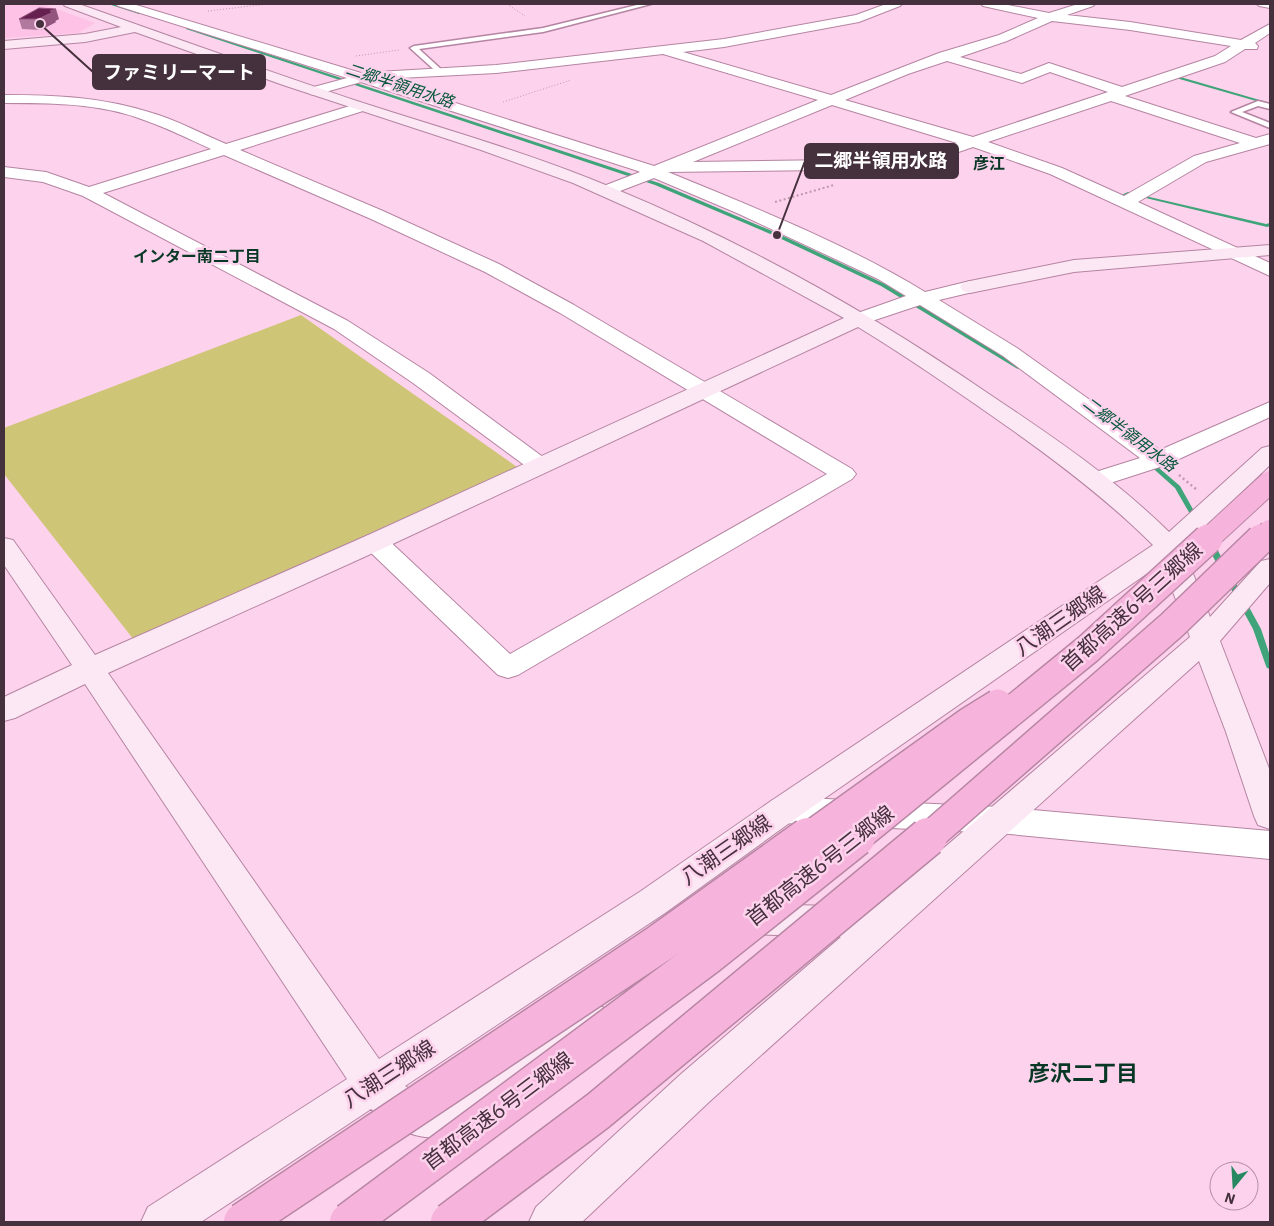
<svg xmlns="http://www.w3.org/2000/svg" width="1274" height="1226" font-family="'IBM Plex Sans','Noto Sans JP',sans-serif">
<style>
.built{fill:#fec2e6}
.green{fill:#cfc576}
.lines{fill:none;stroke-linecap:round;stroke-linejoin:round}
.stream{fill:#3fa479;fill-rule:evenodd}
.lane-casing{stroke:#b584a2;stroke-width:3}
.street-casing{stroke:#b584a2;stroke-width:2}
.secondary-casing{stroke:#b584a2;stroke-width:2}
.path-far2{stroke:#be9ab0;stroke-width:1;stroke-dasharray:1 2;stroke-linecap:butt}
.path-far1{stroke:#be9ab0;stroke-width:2;stroke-dasharray:2 2.5;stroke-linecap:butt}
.path{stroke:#be9ab0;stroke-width:2.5;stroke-dasharray:2 3;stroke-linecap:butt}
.lane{fill:#fff;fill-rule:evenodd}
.street{fill:#fff;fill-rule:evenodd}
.secondary{fill:#fce8f4;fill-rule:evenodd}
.highway-bridge-far2-casing{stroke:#b886a4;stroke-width:24;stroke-linecap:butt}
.highway-bridge-far1-casing{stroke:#b886a4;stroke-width:32;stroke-linecap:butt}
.highway-bridge-casing{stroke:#b886a4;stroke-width:41;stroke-linecap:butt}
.highway-bridge-far2{stroke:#f6b4dc;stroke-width:22}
.highway-bridge-far1{stroke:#f6b4dc;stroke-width:29}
.highway-bridge{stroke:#f6b4dc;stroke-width:38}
.wall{fill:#b1799e}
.shaded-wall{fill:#93557e}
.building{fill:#65204f;stroke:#93557e}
.labels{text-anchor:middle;stroke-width:5;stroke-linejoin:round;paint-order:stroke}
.far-water-label{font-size:16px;font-style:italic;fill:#07583c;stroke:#fdd2ec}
.far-quarter-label{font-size:16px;font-weight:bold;fill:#083825;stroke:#fdd2ec}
.far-neighbourhood-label{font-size:16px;font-weight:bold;fill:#083825;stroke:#fdd2ec}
.near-street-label{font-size:21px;fill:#45303d;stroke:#fdd2ec}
.near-neighbourhood-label{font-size:22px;font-weight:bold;fill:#083825;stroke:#fdd2ec}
.leader{fill:none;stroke:#45303d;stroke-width:2}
.callout-dot{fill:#45303d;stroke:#fdd2ec;stroke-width:2}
.callout{fill:#45303d;stroke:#45303d;stroke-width:2}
.callout-label{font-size:19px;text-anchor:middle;font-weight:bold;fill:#fff}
</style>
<rect width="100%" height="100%" fill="#fdd2ec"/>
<!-- built -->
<path class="built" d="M4 4H43L95 23 78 33 4 38Z"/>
<!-- green -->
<path class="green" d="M301 315 517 467 134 640 4 474V428Z"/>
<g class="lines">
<!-- stream -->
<path class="stream" d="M108 4H112L142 13 139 14Z
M187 27 659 183 779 234 885 284 1021 367 1018 369 1016 368 881 286 775 236 655 185 186 29Z
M1177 76 1270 103V105L1176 78Z
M1128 192 1266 224 1270 223V226L1267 227 1129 194 1120 198 1113 196 1115 195 1119 196Z
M1149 460 1151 461 1180 486 1199 520 1198 521H1194L1175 488 1147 463 1146 462 1147 461Z
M1209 543H1213L1215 545 1227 568 1226 570H1220L1207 545Z
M1226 576H1232L1261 629 1270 656V669L1267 668 1266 666 1253 629 1225 578Z"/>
<!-- lane casing -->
<g class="lane-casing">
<path id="lane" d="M641 4H651L543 32 419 49 443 71V75H440L410 48 414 46 543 28Z
M1258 101 1270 104V109L1258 106 1242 112 1270 123V128L1231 112Z"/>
</g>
<!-- street casing -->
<g class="street-casing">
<path id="street" d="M116 4H133L361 73 496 65 724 39 856 15 886 4H902L900 6 859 22 724 47 683 52 831 95 939 53 999 35 1038 18 983 6 981 4H1003L1049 13 1078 4H1095L1093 6 1067 15 1130 22 1241 40 1270 24V33L1255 43 1258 46 1257 49H1245L1225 62 1125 96 1256 138 1270 134V144L1206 162 1138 202 1270 263V276L1050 174 973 147 909 169 668 172C753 207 847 244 925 292L970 281 977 283 980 287 977 291 939 300 1017 348 1160 450 1270 402V417L1166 465 1104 485 1095 487 1086 485 1083 480 1086 475 1140 458 1003 356 920 305 866 323 859 325 852 323 849 319 852 315 906 296 878 279 739 214 654 178 607 196 601 195 599 191 601 187 640 172 638 171 361 82 315 95 310 94 308 91 310 88 347 78 118 6ZM1052 21 1130 30 1231 46 1215 56 1122 87 1049 63 1021 74 960 57 1007 41ZM663 54 818 100 654 166 380 79 496 73ZM947 61 1022 83 1050 72 1108 92 973 137 845 100 908 74ZM1111 101 1240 143 1194 156 1124 196 1062 168 988 142ZM832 105 957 143 908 159 693 162Z
M1257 4H1270V8L1259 6Z
M4 95C55 95 103 97 152 113 177 120 202 134 226 144L356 104H366L368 107 366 110 240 150 383 211 499 264 574 305 852 469 856 474 852 479 518 675 508 678 498 675 366 548 362 542 366 536 375 534 384 536 510 654 827 474 560 313 485 272 371 219 224 155 103 193 348 321 429 373 547 460 551 465 547 470 539 472 531 470 413 383 334 329 83 196 43 182 4 177V167L46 172 89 187 211 149C189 139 167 128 144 120 100 103 51 103 4 103Z
M783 797 999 807 1270 831V859L999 833 783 823 771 819 767 810 771 801Z"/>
</g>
<!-- secondary casing -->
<g class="secondary-casing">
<path id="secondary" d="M63 4H79C172 37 264 70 357 101 443 129 530 153 613 188 746 243 871 313 989 394 1052 436 1115 479 1169 532L1262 448 1270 446V465L1183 548 1210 617 1261 561 1270 559V583L1220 641 1270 771V829L1258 825 1254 816 1226 732 1199 661 709 1102 582 1222H529L536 1207 681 1074 841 937 746 934 733 930 728 919 733 908 746 904 875 907 1190 637 1162 563 795 819 665 913 405 1086 425 1098 446 1096 578 1008 591 1002 604 1008 610 1020 604 1032 466 1130C429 1146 401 1135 371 1109L201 1222H141L148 1207 347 1079 85 684 15 718 4 721V697L72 665 4 565V538L13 540 95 655 366 536 844 318 703 241 573 183 481 150 283 85 135 32 85 42 4 49V41L85 34 121 27 65 6ZM858 327C912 360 964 396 1015 432 1064 467 1111 503 1153 545L771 801 641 891 379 1059 108 673 384 548Z
M1270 245V255L1074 272 970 293 963 291 960 287 963 283 970 281 1074 260Z"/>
</g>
<!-- path-far2 -->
<path class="path-far2" d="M507 4 525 16
M208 11 268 4
M356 56 399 50
M503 102 571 80"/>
<!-- path-far1 -->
<path class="path-far1" d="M775 202 834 185"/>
<!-- path -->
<path class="path" d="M1179 475 1197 490"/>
<!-- lane -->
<use href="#lane" class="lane"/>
<!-- street -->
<use href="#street" class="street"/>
<!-- secondary -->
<use href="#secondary" class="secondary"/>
<!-- highway-bridge-far2 casing -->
<g class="highway-bridge-far2-casing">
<path id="highway-bridge-far2" d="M1206 541 1270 482
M1260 541 1270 531"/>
</g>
<!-- highway-bridge-far1 casing -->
<g class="highway-bridge-far1-casing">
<path id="highway-bridge-far1" d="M806 839 969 722 998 704
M855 839 1088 649 1208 539
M927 839 1172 625 1261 539"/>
</g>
<!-- highway-bridge casing -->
<g class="highway-bridge-casing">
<path id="highway-bridge" d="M243 1222 660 943 808 837
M349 1222 708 955 856 837
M450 1222 598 1111 928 837"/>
</g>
<!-- highway-bridge-far2 -->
<use href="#highway-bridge-far2" class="highway-bridge-far2"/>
<!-- highway-bridge-far1 -->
<use href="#highway-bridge-far1" class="highway-bridge-far1"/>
<!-- highway-bridge -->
<use href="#highway-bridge" class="highway-bridge"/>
</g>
<!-- wall -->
<path class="wall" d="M19 19H59L55 21 56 22 41 30 22 29Z"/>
<!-- shaded-wall -->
<path class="shaded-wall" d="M56 9 59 19 55 21 56 22 41 30 38 19 50 11Z"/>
<!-- building -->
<path class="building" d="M39 8 56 9 50 11 53 12 38 19H19Z"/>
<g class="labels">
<!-- far-water labels -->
<g class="far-water-label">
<text transform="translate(400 85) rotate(18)" y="6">二郷半領用水路</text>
<text transform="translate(1130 434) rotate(37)" y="6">二郷半領用水路</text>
</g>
<!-- far-quarter labels -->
<g class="far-quarter-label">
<text x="989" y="169">彦江</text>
</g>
<!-- far-neighbourhood labels -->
<g class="far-neighbourhood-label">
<text x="197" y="262">インター南二丁目</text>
</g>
<!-- near-street labels -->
<g class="near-street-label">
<text transform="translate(1132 607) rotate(-42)" y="7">首都高速6号三郷線</text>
<text transform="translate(1060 621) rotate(-35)" y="7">八潮三郷線</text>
<text transform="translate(726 850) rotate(-35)" y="7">八潮三郷線</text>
<text transform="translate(820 866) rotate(-38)" y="7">首都高速6号三郷線</text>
<text transform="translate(389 1074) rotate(-33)" y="7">八潮三郷線</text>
<text transform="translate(498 1111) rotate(-37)" y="7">首都高速6号三郷線</text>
</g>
<!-- near-neighbourhood labels -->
<g class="near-neighbourhood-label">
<text x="1083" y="1081">彦沢二丁目</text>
</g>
</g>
<!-- callouts -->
<path class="leader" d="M40 24L93 72M777 235L805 161"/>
<g class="callout-dot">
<circle cx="40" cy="24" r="5"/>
<circle cx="777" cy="235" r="5"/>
</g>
<g class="callout">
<rect x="93" y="55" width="172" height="34" rx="5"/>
<rect x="805" y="144" width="153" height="34" rx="5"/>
</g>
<g class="callout-label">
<text x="179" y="79">ファミリーマート</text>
<text x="881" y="167">二郷半領用水路</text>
</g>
<!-- border -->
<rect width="1274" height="1226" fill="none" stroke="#45303d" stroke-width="10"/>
<!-- north arrow -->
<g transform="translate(1234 1186) rotate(198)"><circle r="24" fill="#fdd2ec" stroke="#b391a6"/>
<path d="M0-4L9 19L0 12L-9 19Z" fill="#268761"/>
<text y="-8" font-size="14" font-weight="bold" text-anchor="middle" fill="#45303d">N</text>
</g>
</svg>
